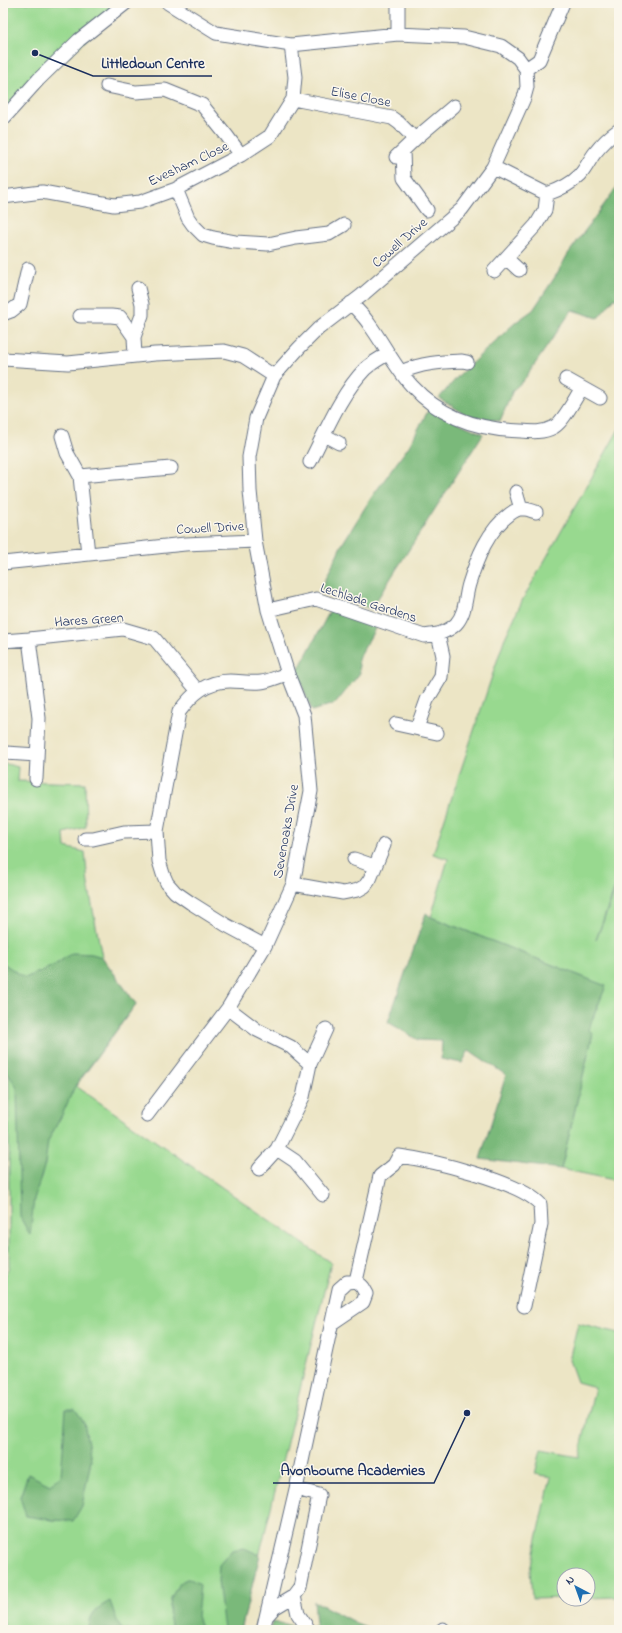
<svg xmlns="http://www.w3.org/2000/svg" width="622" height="1633" font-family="'Indie Flower',sans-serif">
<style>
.green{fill:#98d98f;stroke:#5a8476}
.forest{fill:#7ab97a;stroke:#4a746c}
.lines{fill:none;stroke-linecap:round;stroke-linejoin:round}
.minor-casing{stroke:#646f82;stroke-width:15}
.minor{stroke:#fff;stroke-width:13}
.labels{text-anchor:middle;stroke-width:3;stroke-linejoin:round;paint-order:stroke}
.street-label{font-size:14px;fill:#1b2f5e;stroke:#fbf7ec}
.leader{fill:none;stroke:#1b2f5e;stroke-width:1.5}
.callout-dot{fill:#1b2f5e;stroke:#fbf7ec;stroke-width:1.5}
.callout-label{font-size:15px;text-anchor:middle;font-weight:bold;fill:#1b2f5e;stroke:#fbf7ec;stroke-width:3;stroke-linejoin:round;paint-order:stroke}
</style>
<rect width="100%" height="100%" fill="#fbf7ec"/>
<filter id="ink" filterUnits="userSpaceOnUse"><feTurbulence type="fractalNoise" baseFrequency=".025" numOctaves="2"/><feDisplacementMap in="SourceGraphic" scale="8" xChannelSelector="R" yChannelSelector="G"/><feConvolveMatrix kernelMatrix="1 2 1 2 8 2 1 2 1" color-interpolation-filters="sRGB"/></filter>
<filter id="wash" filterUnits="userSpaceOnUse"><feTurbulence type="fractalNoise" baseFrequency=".012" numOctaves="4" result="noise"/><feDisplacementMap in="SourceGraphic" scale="16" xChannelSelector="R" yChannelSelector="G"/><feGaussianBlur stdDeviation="0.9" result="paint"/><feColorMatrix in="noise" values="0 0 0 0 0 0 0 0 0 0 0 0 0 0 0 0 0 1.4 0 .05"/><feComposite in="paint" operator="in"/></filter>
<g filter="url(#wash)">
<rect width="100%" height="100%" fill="#ece5c5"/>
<!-- green -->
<path class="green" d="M3 3H126L3 117Z
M619 429V876L596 940 619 881V1181L561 1169 593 1033 588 1031 583 977 431 917 448 859 433 854 504 640 523 599Z
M3 735V763L18 767 17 781 85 783 86 827 64 833 65 847 85 852 88 884 102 957 136 1004 76 1086 331 1263 241 1630H3V1279L9 1268V1075L3 1072Z
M578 1323 619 1333V1597L588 1598V1575H564V1598L532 1599 530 1570 551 1477 535 1474 541 1450 579 1457 595 1387 577 1382 569 1360Z"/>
<!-- forest -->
<path class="forest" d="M619 184V299H614L598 318 572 310 524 380 513 390 500 421 468 416 439 398 460 374 516 322 533 310 555 277 568 254Z
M429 409 483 434 371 609 321 589 341 546 371 498 409 446Z
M331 609 376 627 358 659 360 673 336 703 312 711 297 672Z
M426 913 431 917 606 986 588 1030 593 1033 561 1169 480 1159 506 1075 469 1050 462 1063 441 1059 442 1041 418 1040 388 1022Z
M72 953 92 954 102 957 136 1004 75 1086 63 1113 48 1141 45 1164 34 1199 30 1235 20 1217 17 1088 9 1074 3 1072V963L25 978 53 966Z
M66 1409H75L84 1422 91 1460 82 1506 73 1521 52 1520 26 1516 20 1497 28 1474 50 1485 61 1476Z
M244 1548 260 1555 241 1630H224L218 1581 219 1565 232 1550Z
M189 1578 200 1585 197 1616 202 1630H172L169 1615 171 1598 179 1583Z
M110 1601 117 1621 123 1630H89C89 1613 96 1609 110 1601Z
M314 1601 356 1623 375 1630H270L272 1622 286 1624 302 1630 316 1624Z"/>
</g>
<g filter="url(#ink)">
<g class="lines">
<!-- minor casing -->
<g class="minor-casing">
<path id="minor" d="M398 3V34
M526 69 539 60 563 3
M107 86 136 92 165 90 202 105 227 136 241 155
M293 99 392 118 399 123 415 139
M3 119 38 80 79 40 126 3
M403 151 404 178 427 210
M396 157 415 139 454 106
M493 167 547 194C559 190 571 184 580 175 586 168 589 161 594 154 601 145 610 136 619 130
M176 189 188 218 193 225 203 235 213 238 235 242 268 244 296 238 329 234 344 225
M3 197 42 192 114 205 140 202 176 189 241 155 270 136 293 99 295 77 291 45
M506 258 519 270
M494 271 536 225 545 210 547 194
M351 303C357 310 364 316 369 324 384 344 395 368 412 386 441 418 479 430 521 431 532 432 543 433 554 427 564 421 575 398 582 388
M3 314 11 311 20 304 28 269
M80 316H111L120 317 134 337
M135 356 134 337 142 315V304L138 288
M3 359 68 363 155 354 224 351 243 356 274 376
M401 372C422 363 440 362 462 361L467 362
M566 379 600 398
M324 435 339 443
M62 436 67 453 80 476
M310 462C326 431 340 395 365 369 372 363 380 358 388 354
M516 492 521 509
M88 554 80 476 171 468
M3 563 185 544 255 541
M268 610 316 599 424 636 438 634
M3 641 29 639
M396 724 437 733
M417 728 427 700 441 677 443 656 438 634C444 632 451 629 456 624 466 613 465 597 469 584 477 558 488 530 510 514 514 511 519 508 524 509 528 509 532 511 536 512
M6 753 37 755
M36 779 39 718 29 639 123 629 154 638 197 690
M85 839H93L124 832 157 831
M354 859 374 866
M293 884 343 893 358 890 365 886 370 879 384 845
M265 946 226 925 191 903 175 892 167 883 163 874 159 861 157 831 179 712C192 694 206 681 230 681 240 681 250 683 261 682 270 681 279 676 288 674
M228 1008 257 1030 291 1047 310 1064 303 1097 277 1149 259 1169
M310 1064 326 1029
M147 1115 228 1008 265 946 293 884 311 791 304 715 288 674 268 610 255 541 250 491 249 457 256 418 274 376 299 348 319 328 361 296 462 209 493 167 524 98 527 87 526 69 518 58 501 46 464 37 398 34 291 45 216 33 168 3
M277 1149 295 1161 323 1195
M356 1281 380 1176 394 1165 399 1156C430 1160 519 1181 540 1204L541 1224 524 1306
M294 1596 298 1614 309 1630
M266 1617 274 1608 294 1596 300 1588 319 1495 296 1489
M263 1630 296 1489 339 1289 347 1282 356 1281 362 1287 366 1294 363 1302 332 1323
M442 1630 443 1629"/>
</g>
<!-- minor -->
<use href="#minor" class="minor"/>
</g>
</g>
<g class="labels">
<!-- street labels -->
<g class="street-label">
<text transform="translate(361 96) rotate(11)" y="5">Elise Close</text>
<text transform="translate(188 163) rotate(-25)" y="5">Evesham Close</text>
<text transform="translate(399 242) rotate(-41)" y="5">Cowell Drive</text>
<text transform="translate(210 527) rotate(-3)" y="5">Cowell Drive</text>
<text transform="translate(369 602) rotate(18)" y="5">Lechlade Gardens</text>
<text transform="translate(89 619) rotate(-4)" y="5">Hares Green</text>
<text transform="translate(285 831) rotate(-80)" y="5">Sevenoaks Drive</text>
</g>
</g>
<!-- callouts -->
<path class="leader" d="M35 53L93 76H212M467 1413L434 1483H273"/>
<g class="callout-dot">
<circle cx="35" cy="53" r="4"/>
<circle cx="467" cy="1413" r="4"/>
</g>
<g class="callout-label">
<text x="153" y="68">Littledown Centre</text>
<text x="353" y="1475">Avonbourne Academies</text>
</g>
<!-- margin -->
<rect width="622" height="1633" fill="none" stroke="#fbf7ec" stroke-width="16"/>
<!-- north arrow -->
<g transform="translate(576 1587) rotate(319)"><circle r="19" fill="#fbf7ec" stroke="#a1a7b3"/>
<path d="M0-3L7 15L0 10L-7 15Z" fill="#1f6fb2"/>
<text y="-6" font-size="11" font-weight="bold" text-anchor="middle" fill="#1b2f5e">N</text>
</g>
</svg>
